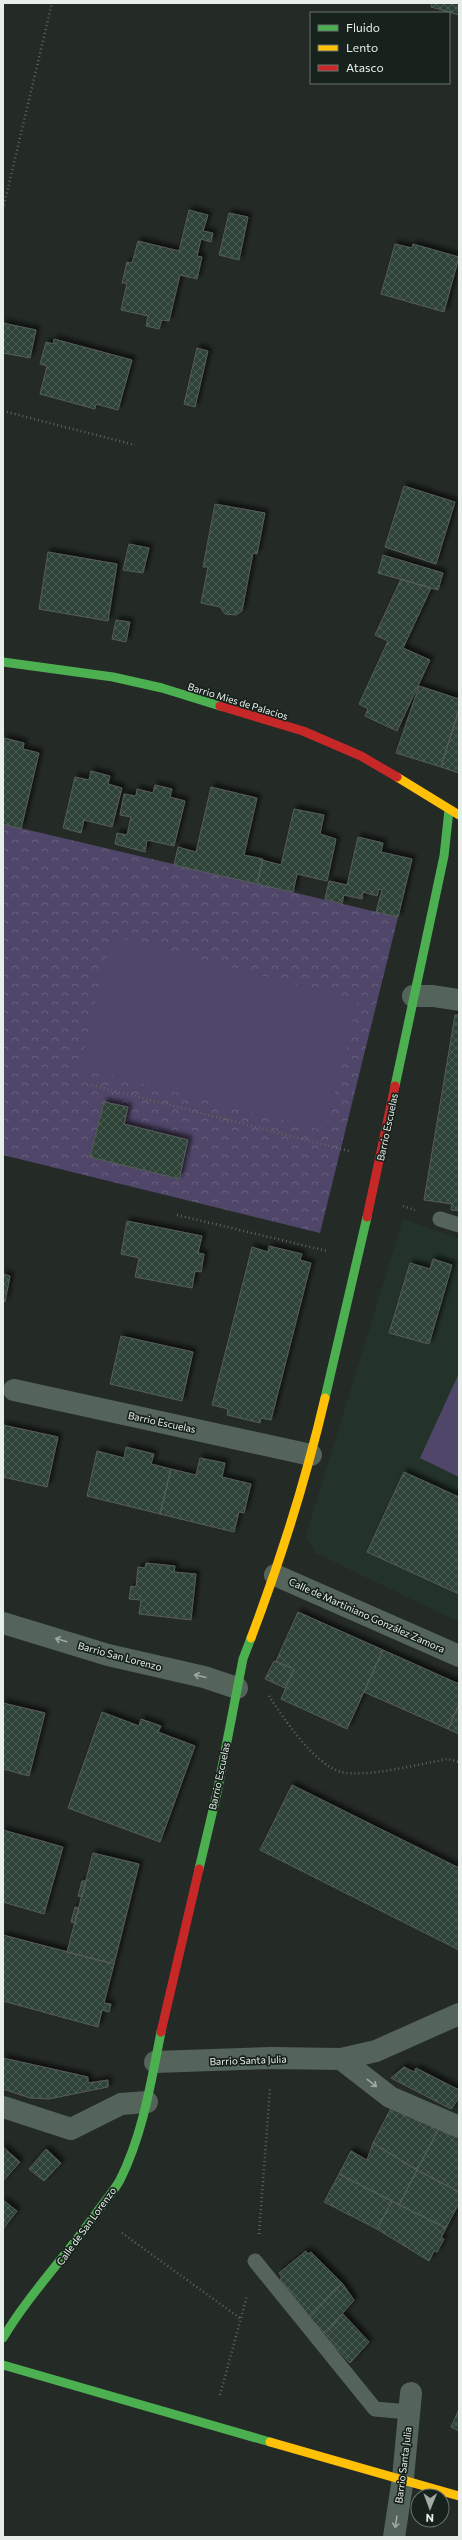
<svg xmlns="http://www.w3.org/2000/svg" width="462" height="2540" font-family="Commissioner,sans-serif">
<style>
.built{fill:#233329}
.park{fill:url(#park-crowns)}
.pitch{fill:#4f4669}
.building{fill:url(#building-cross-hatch);stroke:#575c59;filter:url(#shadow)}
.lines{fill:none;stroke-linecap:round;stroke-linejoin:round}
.path{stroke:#5c6761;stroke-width:2.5;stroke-dasharray:1 3;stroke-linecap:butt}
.lane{stroke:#54645a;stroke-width:15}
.street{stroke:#54645a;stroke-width:22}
.fast{stroke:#4caf50;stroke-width:9}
.slow{stroke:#ffc107;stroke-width:9}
.jam{stroke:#c62828;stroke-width:9}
.oneway{stroke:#9eaaa2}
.labels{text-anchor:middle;stroke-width:3.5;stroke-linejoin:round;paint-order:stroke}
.street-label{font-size:10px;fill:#e8efea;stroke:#18221c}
</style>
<defs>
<pattern id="park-crowns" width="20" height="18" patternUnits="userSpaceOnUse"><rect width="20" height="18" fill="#4f4669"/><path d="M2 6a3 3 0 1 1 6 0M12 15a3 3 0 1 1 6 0" fill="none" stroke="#68617f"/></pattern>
<pattern id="building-cross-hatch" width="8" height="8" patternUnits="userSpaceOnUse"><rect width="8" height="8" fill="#2d4238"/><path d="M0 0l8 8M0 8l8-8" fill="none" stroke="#4b5e55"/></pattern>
<filter id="shadow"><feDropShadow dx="3.5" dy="-3.5" stdDeviation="2" flood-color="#0009"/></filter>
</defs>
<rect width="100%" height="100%" fill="#242a26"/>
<!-- built -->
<path class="built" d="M403 1219 459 1239V1622L315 1553 306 1535Z"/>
<!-- park -->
<path class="park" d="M3 824 398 917 320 1233 3 1155Z"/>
<!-- pitch -->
<path class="pitch" d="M112 936 358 1001 325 1131 79 1067Z
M459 1373V1477L420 1458Z"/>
<!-- building -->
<path class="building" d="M432 3H459V15L431 7Z
M189 210 208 215 203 231 213 233 211 242 201 239 197 256 202 257 197 279 180 275 169 321 162 320 159 329 146 326 148 316 121 310 127 283H122L127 262 132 263 138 241 179 251Z
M229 213 248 217 239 260 219 255Z
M395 244 412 248 413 244 459 257 444 312 381 294Z
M3 323 36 330 30 358 3 353Z
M54 339 132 360 118 410 96 404 95 409 40 394 47 366 40 364 46 342 53 344Z
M197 348 208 351 195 407 184 404Z
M404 486 455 502 436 564 385 547Z
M215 504 265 513 257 554 253 553 242 611 236 615 225 614 220 607 201 603 208 567H203Z
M129 544 149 548 143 573 123 570Z
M48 552 117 564 108 621 39 609Z
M383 555 443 573 438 590 378 573Z
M401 579 431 588 403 648 430 660 397 731 365 716 368 709 359 704 388 641 375 635Z
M116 620 130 622 126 642 112 639Z
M419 686 459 699V709L441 767 396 753Z
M459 709V773L441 767Z
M4 738 24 743 23 749 39 753 21 829 3 824Z
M91 771 110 776 108 784 122 788 112 827 84 820 81 833 63 828 75 777 89 780Z
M155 785 172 789 170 797 185 801 174 846 147 840 145 852 115 844 117 833 127 835 131 817 120 815 124 794 136 796 137 789 153 793Z
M211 787 257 798 244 855 263 859 257 884 174 865 178 847 196 852Z
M294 809 324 815 320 834 336 839 327 881 297 874 293 892 257 884 262 860 281 865Z
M358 837 383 843 381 852 412 859 398 917 376 912 382 890 379 889 377 896 363 892 362 899 344 895 342 904 325 899 329 881 347 885Z
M455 1015H459V1211L451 1210 452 1204 424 1200Z
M104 1102 128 1107 124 1124 188 1140 179 1179 90 1157Z
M127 1221 202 1236 198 1253 204 1254 201 1272 195 1271 192 1288 135 1277 139 1258 121 1254Z
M269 1246 302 1254 300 1260 311 1263 271 1420 261 1418 260 1423 227 1415 228 1409 212 1405 252 1247 268 1252Z
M433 1259 452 1265 429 1344 389 1333 410 1263 430 1269Z
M3 1274 10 1276 5 1302 3 1301Z
M121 1336 193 1352 182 1401 110 1384Z
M3 1425 58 1437 47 1487 3 1477Z
M126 1447 154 1454 151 1464 171 1469 160 1514 87 1496 97 1451 124 1458Z
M200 1458 225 1463 222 1477 251 1484 244 1513 239 1512 234 1532 160 1514 171 1469 196 1475Z
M404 1472 459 1497V1594L367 1552Z
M146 1563 175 1566 174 1572 196 1574 191 1620 139 1614 141 1600 129 1599 131 1586 136 1587 138 1567 145 1568Z
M298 1612 383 1650 347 1729 281 1699 294 1669 276 1661Z
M383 1650 459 1684V1704L448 1729 364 1692Z
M274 1661 294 1669 285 1688 265 1679Z
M3 1703 45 1713 29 1776 3 1769Z
M459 1704V1734L448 1729Z
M102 1712 139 1726 141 1719 161 1726 158 1732 195 1746 160 1842 68 1808Z
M292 1785 459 1868V1950L260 1850Z
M3 1830 63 1847 44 1914 3 1902Z
M93 1853 139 1864 114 1964 67 1952Z
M82 1881H86L82 1897 78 1896Z
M75 1907 79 1908 75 1923 71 1922Z
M3 1935 114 1964 104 2003 111 2004 109 2012 102 2010 98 2027 3 2001Z
M3 2058 88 2077V2083L108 2080V2087L49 2099 30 2098 3 2089Z
M404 2067 414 2072 416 2068 459 2090V2098L451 2109 391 2078Z
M391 2108 439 2128 417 2170 373 2143Z
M439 2128 459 2137V2192L417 2170Z
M373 2143 417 2170 399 2205 339 2174 351 2151 367 2160Z
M3 2147 20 2162 3 2181Z
M46 2149 61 2163 44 2181 29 2169Z
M417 2170 459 2192V2203L446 2228 399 2205Z
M339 2174 392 2201 377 2229 324 2202Z
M3 2200 17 2211 3 2229Z
M392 2201 446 2228 441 2238 444 2239 437 2252 434 2251 429 2261 377 2229Z
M306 2251 308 2254 311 2252 342 2283 310 2317 280 2279 282 2277 279 2273Z
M342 2283 354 2300 324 2335 310 2317Z
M343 2314 369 2342 350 2363 324 2335Z
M459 2409V2431L451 2427Z"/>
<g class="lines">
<!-- path -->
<path class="path" d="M3 209 52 3
M3 411 135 445
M92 1085 349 1151
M403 1206 415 1210
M177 1215 327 1251
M269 1696C284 1719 314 1764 341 1772 365 1778 421 1764 447 1759L459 1762
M122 2233 241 2319
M259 2234 270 2089
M220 2395 247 2296"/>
<!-- lane -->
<path class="lane" d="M440 1219 459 1225
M255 2261 375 2409 409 2412"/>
<!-- street -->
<path class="street" d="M413 996H433L459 1000
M14 1390 311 1455
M275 1575 459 1656
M3 1623 108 1655 204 1677 237 1688
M341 2059 390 2097 459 2127
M155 2062 271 2058 341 2059 376 2051 459 2014
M3 2107 71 2129 121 2104 147 2102
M394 2537 403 2478 411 2393"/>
<!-- fast -->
<path class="fast" d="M3 662 113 677 162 688 220 706
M395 1086 444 856 449 810
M325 1398 367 1217
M199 1869 217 1793 243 1659 251 1638
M3 2338C30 2293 67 2255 97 2212 104 2202 114 2191 120 2180 143 2134 151 2082 161 2032
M3 2365 270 2442"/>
<!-- slow -->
<path class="slow" d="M397 777 459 815
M251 1638C281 1559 306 1479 325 1398
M270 2442 459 2496"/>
<!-- jam -->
<path class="jam" d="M220 706 303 731 361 756 397 777
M367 1217 395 1086
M161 2032 199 1869"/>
</g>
<!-- one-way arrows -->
<defs><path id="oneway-shaft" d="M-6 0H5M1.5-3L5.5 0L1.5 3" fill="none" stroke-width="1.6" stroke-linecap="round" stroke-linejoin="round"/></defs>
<g class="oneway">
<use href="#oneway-shaft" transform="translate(61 1640) rotate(-163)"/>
<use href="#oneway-shaft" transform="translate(200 1676) rotate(-166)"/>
<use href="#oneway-shaft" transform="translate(372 2083) rotate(38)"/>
<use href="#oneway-shaft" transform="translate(396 2522) rotate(99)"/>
</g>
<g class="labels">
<!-- street labels -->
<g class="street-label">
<text transform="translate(238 701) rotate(17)" y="4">Barrio Mies de Palacios</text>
<text transform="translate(387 1127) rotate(-78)" y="4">Barrio Escuelas</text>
<text transform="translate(162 1422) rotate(12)" y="4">Barrio Escuelas</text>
<text transform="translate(367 1615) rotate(24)" y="4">Calle de Martiniano González Zamora</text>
<text transform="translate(120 1656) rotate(15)" y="4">Barrio San Lorenzo</text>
<text transform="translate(219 1776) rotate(-78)" y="4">Barrio Escuelas</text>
<text transform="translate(248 2060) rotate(-2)" y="4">Barrio Santa Julia</text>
<text transform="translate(86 2226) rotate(-54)" y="4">Calle de San Lorenzo</text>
<text transform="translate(403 2465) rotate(-83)" y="4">Barrio Santa Julia</text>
</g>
</g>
<!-- border -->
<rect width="462" height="2540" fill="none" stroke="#e8efea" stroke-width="8"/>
<!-- legend -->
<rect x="310" y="12" width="140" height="72" fill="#18221c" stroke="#6b746e"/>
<rect x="318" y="25" width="20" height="6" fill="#4caf50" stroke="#6b746e"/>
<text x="346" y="32" font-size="12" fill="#e8efea">Fluido</text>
<rect x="318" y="45" width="20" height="6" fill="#ffc107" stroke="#6b746e"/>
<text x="346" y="52" font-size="12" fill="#e8efea">Lento</text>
<rect x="318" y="65" width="20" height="6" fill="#c62828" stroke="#6b746e"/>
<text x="346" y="72" font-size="12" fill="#e8efea">Atasco</text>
<!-- north arrow -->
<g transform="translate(430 2508) rotate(181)"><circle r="19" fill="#18221c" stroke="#6b746e"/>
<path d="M0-3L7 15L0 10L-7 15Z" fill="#a3aaa5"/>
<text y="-6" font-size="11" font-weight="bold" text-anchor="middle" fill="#e8efea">N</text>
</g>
</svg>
